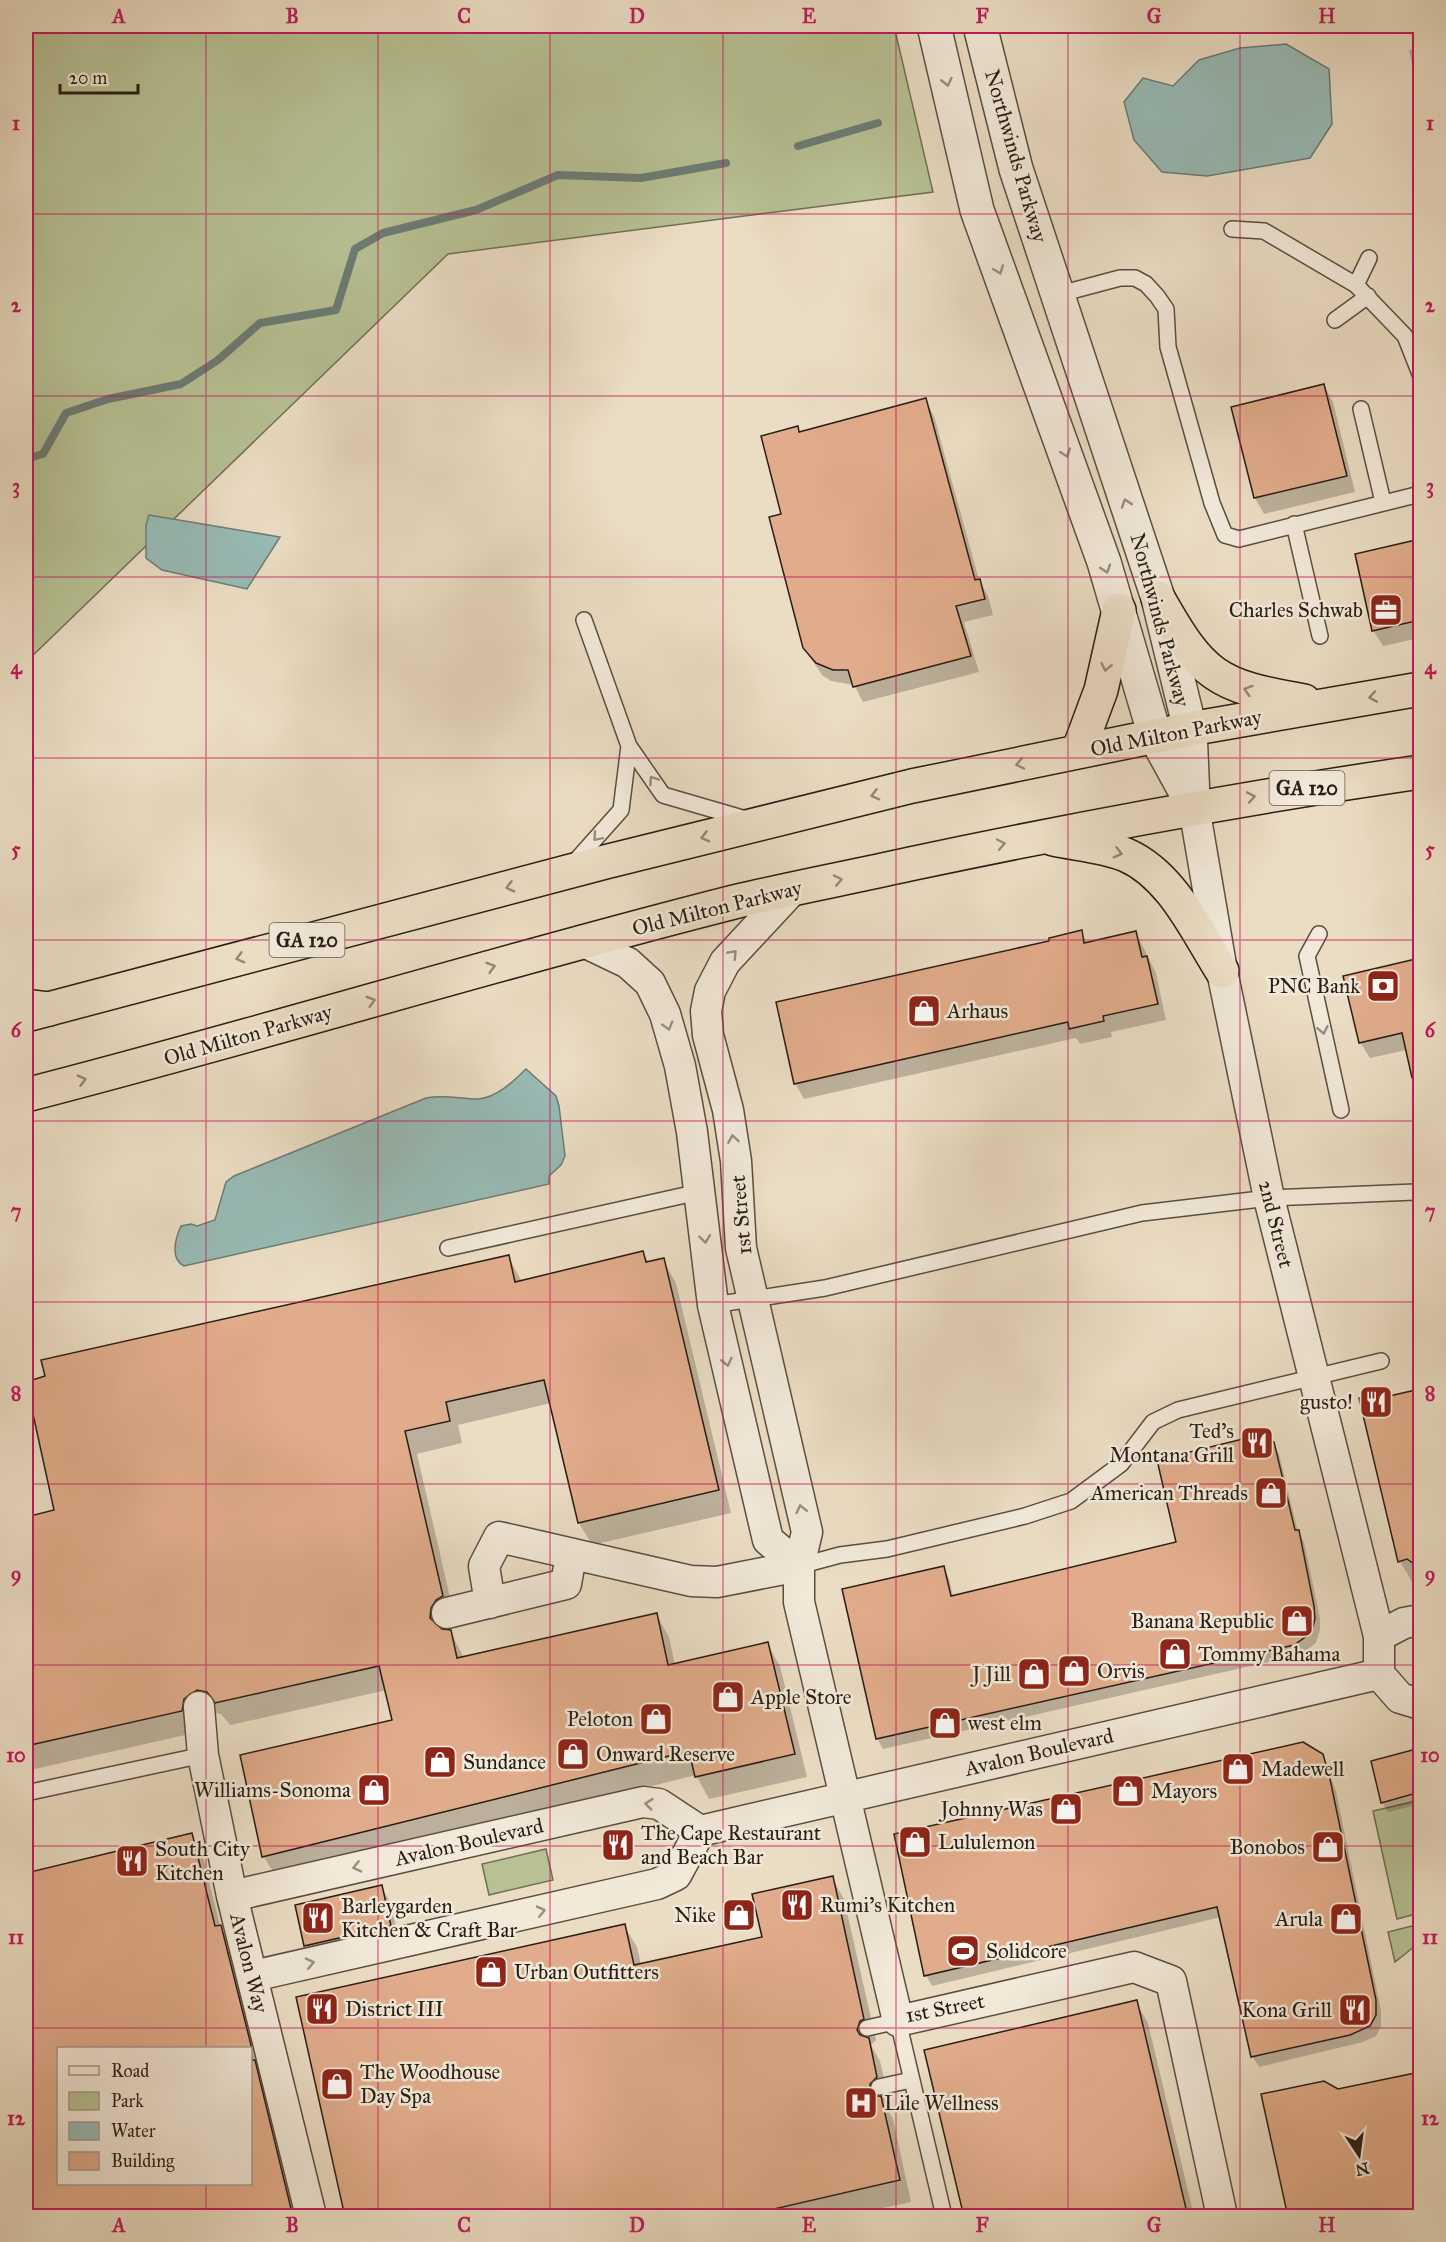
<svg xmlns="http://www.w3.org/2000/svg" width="1446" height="2242" font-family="'IM FELL Great Primer',serif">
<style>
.green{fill:#b7c194;stroke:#707054;stroke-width:1.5}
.water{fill:#98bbb6;stroke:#6c7c76;stroke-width:1.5}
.shadow{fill:#0003;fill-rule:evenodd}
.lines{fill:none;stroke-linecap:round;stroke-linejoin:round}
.stream{stroke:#6c7c76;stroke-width:8}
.building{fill:#e1ac8b;stroke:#291e15;stroke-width:1.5}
.service-casing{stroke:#5a4e41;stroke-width:18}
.minor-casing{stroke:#5a4e41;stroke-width:33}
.tertiary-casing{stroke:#5a4e41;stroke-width:36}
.trunk-casing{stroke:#291e15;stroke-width:36}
.motorway-casing{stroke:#291e15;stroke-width:36}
.service{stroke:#f2e9d9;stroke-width:15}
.minor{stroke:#f2e9d9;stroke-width:30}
.tertiary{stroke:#f2e9d9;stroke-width:33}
.trunk{stroke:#ebddc4;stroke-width:33}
.motorway{stroke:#ebddc4;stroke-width:33}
.oneway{stroke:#988e81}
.oneway2{stroke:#948775}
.grid{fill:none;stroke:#c2185b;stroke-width:1.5;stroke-opacity:0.55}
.labels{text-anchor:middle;stroke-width:5;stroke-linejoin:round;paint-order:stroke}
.shield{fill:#f2e9d9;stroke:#655b50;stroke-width:1.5}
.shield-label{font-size:20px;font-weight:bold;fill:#291e15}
.street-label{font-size:21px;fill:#291e15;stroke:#f2e9d9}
.poi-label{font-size:21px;fill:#291e15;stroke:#f2e9d9;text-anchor:start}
.neatline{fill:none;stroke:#c2185b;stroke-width:2}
.grid-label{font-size:20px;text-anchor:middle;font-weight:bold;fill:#c2185b}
</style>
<rect width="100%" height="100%" fill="#ebddc4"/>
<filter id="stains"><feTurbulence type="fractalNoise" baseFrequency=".00333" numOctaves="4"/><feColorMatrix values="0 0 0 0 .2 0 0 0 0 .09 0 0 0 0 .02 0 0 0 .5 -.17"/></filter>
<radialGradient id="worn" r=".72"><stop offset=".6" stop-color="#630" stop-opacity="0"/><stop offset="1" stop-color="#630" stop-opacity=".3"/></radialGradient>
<!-- green -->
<path class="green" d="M26 26H894L933 192 448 254 26 662Z
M1420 1800V1913L1397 1919 1373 1811Z
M546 1849 553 1880 489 1895 482 1864Z
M1420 1924V1942L1395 1962 1388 1932Z"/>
<!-- water -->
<path class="water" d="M1286 44 1329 69 1332 124 1310 158 1207 176 1162 172 1134 140 1124 102 1143 78 1173 86 1199 60 1240 48Z
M149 515 280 537 247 589 162 570 146 558V525Z
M526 1069 556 1096 559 1106 565 1156 561 1165 549 1176V1184L184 1266C170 1259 175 1239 181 1226L191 1224 197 1226 215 1220 226 1182 234 1176 426 1098C444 1094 460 1099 478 1099 496 1098 514 1081 526 1069Z"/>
<!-- shadow -->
<path class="shadow" d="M1420 47V100L1409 50Z
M1324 386 1333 402 1355 492 1264 514 1255 498 1233 408Z
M925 400 934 416 979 580 988 596 993 615 964 622 979 672 863 702 854 685 831 681 822 675 804 648 783 515 798 428 800 433Z
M1420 540V638L1383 646 1373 630 1357 555Z
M1081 932 1088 944 1136 933 1156 973 1166 1020 1111 1032 1112 1037 1080 1044 1076 1038 804 1099 795 1083 1051 942Z
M1420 960V1085L1412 1070 1407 1050 1370 1058 1360 1042 1345 978Z
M643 1253 649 1263 663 1260 676 1283 731 1513 592 1545 579 1523 551 1403 458 1425 462 1443 417 1454 455 1619 443 1631H450L464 1658 656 1614 669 1637 675 1665 767 1644 780 1666 807 1777 709 1799 696 1775 277 1879 264 1857 241 1756 394 1722 387 1690 230 1725 221 1714 210 1712 194 1733 26 1771V1518L56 1511 508 1256 522 1282Z
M1420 1390V1581L1412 1582 1400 1561 1383 1393 1386 1398Z
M1273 1444 1279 1454 1298 1532 1304 1542 1320 1618V1630L1316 1643 1300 1655 883 1749 877 1738 943 1568 949 1578 953 1597 1178 1543Z
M1420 1750V1804L1388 1812 1382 1802 1372 1762Z
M1322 1755 1336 1791 1381 2011V2026L1376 2036 1363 2042 1259 2067 1253 2057 1221 1917 932 1986 926 1975Z
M191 1835 203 1856 220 1926 233 1948 301 2216H26V1875ZM58 2048H250V2184H58Z
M832 1878 844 1899 876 2040 871 2045 880 2061 889 2099 884 2103 893 2119 911 2202 845 2216H346L624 1926 637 1947 641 1965 764 1938Z
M381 1887 391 1903 399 1942 315 1961 306 1945Z
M1136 2002 1148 2023 1194 2216H965Z
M1420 2073V2216H1289L1338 2090Z"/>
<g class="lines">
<!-- stream -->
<path class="stream" d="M798 146 878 123
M26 459 43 454 66 413 108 399 181 384 218 360 260 323 336 310 355 249 383 233 476 210 558 175 641 178 726 163"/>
</g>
<!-- building -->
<path class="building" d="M1324 384 1347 476 1254 498 1231 407Z
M926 398 975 580 980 579 985 599 956 606 971 656 853 687 848 670H833L816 663 803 648 769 517 781 514 761 436 798 426 799 432Z
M1420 539V620L1372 631 1355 554Z
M1082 930 1084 943 1136 931 1142 957 1147 956 1158 1004 1103 1016 1104 1021 1069 1029 1068 1022 794 1084 776 1002 1049 941V938Z
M1420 958V1077L1412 1078 1402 1033 1359 1043 1343 976Z
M643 1251 646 1262 664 1258 719 1490 578 1523 544 1380 446 1402 450 1421 405 1431 443 1596 436 1600 431 1608 430 1618 442 1629 451 1630 457 1658 657 1613 668 1665 768 1642 795 1754 695 1777 689 1751 262 1857 240 1755 392 1720 379 1666 215 1703 207 1692 197 1690 184 1699 182 1711 26 1746V1517L54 1510 26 1382 45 1376 41 1360 509 1255 515 1282Z
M1420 1389V1568L1407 1559 1398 1562 1359 1398 1384 1391 1385 1397Z
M1259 1435 1274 1442 1295 1530H1299L1314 1606 1315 1619 1311 1633 1294 1645 876 1739 842 1589 944 1566 951 1596 1176 1542 1157 1460Z
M1303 1742 1323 1754 1330 1779 1376 2000V2015L1370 2026 1350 2035 1251 2057 1217 1907 924 1976 894 1834Z
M1420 1748V1792L1381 1803 1371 1761Z
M192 1833 215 1926 221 1925 252 2049H58V2184H250V2060H255L293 2217H26V1873Z
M833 1876 864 2019 860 2021 857 2030 860 2035 869 2038 877 2077 870 2084V2090L876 2096H881L900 2180 739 2217H345L296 1997 625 1924 634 1965 762 1937 752 1894Z
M382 1885 391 1926 304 1946 295 1905Z
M1137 2000 1188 2217H964L924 2050Z
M1420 2072V2217H1288L1261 2094 1324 2081 1338 2089Z"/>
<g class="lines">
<!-- service casing -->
<g class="service-casing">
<path id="service" d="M1232 229 1264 231 1356 285 1405 336 1420 374
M1356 285 1369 258
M1056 295 1120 278H1135L1146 284 1157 296 1166 309 1168 347 1212 503 1225 535 1239 539 1420 494
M1335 320 1368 296
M1361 409 1383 502
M1294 524 1320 636
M584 620 629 746 663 795 749 820
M572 865 621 810 629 746
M1319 934 1307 956 1341 1110
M448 1248 699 1192
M713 1305 825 1288 1142 1213 1269 1198 1415 1192
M799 1566 840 1555 887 1549 1025 1516 1071 1501 1121 1464 1153 1422 1178 1410 1381 1361
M26 1793 203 1755
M867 2028 898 2021 944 2216
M879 2087 911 2080"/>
</g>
<!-- minor casing -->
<g class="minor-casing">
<path id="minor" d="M1194 807 1222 971 1269 1198 1379 1636V1674L1400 1698 1420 1704
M792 890 725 962 710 991 706 1011 708 1035 728 1110 736 1161 741 1248 807 1532 799 1566V1602L898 2021 1134 1967 1171 1981 1222 2216
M582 941 628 963 650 983 665 1014 680 1066 692 1132 713 1305 768 1540 799 1566
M490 1603 484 1566 499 1537 691 1581 717 1582 799 1566
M447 1613 566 1584 571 1555
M1379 1636 1404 1623 1420 1620
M199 1707 203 1755 232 1896 311 2216
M232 1896 643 1802 659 1804 700 1831 1379 1674
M253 1976 657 1884 676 1875 700 1831"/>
</g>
<!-- tertiary casing -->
<g class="tertiary-casing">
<path id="tertiary" d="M934 26 977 210 1104 562 1155 736 1194 807
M980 26 1016 169 1158 598 1190 729 1193 799"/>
</g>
<!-- trunk casing -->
<g class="trunk-casing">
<path id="trunk" d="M1158 598C1202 676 1216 686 1304 701
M1078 752 1101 690 1119 610
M1053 839C1076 844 1104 846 1126 855 1172 875 1196 930 1222 971
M26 1015 605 862 912 786 1190 729 1420 689
M26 1095C263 1034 497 962 734 902 793 888 852 877 910 864 1080 828 1249 797 1420 772"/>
</g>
<!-- motorway casing -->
<g class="motorway-casing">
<path id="motorway" d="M26 1006 49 1009"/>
</g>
<!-- service -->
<use href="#service" class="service"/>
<!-- minor -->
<use href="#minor" class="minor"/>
<!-- tertiary -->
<use href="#tertiary" class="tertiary"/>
<!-- trunk -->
<use href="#trunk" class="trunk"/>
<!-- motorway -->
<use href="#motorway" class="motorway"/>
</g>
<!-- one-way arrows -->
<defs><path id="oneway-chevron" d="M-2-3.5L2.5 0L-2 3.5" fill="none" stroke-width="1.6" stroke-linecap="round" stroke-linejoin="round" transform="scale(1.5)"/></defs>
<g class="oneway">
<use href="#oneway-chevron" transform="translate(947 82) rotate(77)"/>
<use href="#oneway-chevron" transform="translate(999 270) rotate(70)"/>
<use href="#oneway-chevron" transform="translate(1066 453) rotate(70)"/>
<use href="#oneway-chevron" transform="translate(1126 503) rotate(-109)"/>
<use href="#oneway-chevron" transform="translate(1106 569) rotate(72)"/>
<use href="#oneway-chevron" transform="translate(653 780) rotate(-124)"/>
<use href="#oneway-chevron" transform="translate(597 837) rotate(131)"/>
<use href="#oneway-chevron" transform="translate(733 954) rotate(-47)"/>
<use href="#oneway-chevron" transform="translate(668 1026) rotate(74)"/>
<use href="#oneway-chevron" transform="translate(1323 1030) rotate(78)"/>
<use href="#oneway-chevron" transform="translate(733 1139) rotate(-99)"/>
<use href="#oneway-chevron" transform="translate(705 1239) rotate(83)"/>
<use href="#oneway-chevron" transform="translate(727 1362) rotate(77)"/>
<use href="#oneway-chevron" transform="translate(801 1509) rotate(-103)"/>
<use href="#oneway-chevron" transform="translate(649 1804) rotate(-174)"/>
<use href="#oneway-chevron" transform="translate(357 1867) rotate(167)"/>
<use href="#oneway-chevron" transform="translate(541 1911) rotate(-13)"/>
<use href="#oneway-chevron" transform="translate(310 1963) rotate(-13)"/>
</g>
<g class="oneway2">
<use href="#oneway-chevron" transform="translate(1106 667) rotate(102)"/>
<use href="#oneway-chevron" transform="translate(1248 690) rotate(-162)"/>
<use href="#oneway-chevron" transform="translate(1373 697) rotate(170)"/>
<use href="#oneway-chevron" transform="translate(1020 764) rotate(168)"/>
<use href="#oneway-chevron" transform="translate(875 795) rotate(166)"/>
<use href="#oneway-chevron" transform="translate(1251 797) rotate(-10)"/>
<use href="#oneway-chevron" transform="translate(705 837) rotate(166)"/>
<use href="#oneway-chevron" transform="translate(1001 844) rotate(-12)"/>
<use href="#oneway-chevron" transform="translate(1118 853) rotate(15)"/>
<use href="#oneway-chevron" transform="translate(838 880) rotate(-12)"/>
<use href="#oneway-chevron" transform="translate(510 887) rotate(165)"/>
<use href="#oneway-chevron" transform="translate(240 958) rotate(165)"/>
<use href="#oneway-chevron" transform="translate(491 967) rotate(-16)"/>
<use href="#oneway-chevron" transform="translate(371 1001) rotate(-16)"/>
<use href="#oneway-chevron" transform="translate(82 1080) rotate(-14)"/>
</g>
<!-- grid -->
<path class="grid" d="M206 26V2048M378 26V2216M550 26V2216M723 26V2216M896 26V2216M1068 26V2216M1240 26V2216M26 214H1420M26 396H1420M26 577H1420M26 758H1420M26 940H1420M26 1121H1420M26 1302H1420M26 1484H1420M26 1665H1420M26 1846H1420M26 2028H1420M206 2184V2216"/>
<!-- icons -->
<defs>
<g id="office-square" transform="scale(1.725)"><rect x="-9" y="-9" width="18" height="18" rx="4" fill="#8f2418" stroke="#f2e9d9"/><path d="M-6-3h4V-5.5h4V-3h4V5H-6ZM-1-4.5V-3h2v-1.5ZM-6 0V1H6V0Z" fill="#fff"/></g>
<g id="bank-square" transform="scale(1.725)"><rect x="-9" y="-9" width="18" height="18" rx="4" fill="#8f2418" stroke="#f2e9d9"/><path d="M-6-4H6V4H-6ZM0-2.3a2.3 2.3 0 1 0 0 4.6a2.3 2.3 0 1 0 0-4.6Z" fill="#fff"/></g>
<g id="shop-square" transform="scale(1.725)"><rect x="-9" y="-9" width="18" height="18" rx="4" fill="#8f2418" stroke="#f2e9d9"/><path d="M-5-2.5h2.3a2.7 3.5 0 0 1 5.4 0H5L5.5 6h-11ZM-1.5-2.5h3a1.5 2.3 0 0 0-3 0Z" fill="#fff"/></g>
<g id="restaurant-square" transform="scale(1.725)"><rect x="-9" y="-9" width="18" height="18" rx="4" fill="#8f2418" stroke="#f2e9d9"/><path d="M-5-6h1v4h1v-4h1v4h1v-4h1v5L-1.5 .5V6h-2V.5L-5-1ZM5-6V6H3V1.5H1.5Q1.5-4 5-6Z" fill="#fff"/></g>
<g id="stadium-square" transform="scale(1.725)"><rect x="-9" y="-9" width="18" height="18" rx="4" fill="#8f2418" stroke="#f2e9d9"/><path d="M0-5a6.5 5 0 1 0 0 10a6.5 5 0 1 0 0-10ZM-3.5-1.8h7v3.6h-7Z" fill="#fff"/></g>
<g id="hospital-square" transform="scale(1.725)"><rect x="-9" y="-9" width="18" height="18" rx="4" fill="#8f2418" stroke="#f2e9d9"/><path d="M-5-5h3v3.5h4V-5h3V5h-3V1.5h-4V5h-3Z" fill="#fff"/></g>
</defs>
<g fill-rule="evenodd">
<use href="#office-square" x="1386" y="610"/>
<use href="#bank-square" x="1383" y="986"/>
<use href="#shop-square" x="924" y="1011"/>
<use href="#restaurant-square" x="1376" y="1402"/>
<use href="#restaurant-square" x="1257" y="1443"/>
<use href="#shop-square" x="1271" y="1493"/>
<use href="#shop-square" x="1297" y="1621"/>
<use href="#shop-square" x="1175" y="1654"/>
<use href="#shop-square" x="1074" y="1671"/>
<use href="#shop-square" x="1034" y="1674"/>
<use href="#shop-square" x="728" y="1697"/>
<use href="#shop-square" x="656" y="1719"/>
<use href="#shop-square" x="945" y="1723"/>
<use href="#shop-square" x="573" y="1754"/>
<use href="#shop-square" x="440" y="1762"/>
<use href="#shop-square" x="1238" y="1769"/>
<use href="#shop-square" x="374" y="1790"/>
<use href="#shop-square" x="1128" y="1791"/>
<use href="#shop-square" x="1066" y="1809"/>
<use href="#shop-square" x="915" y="1842"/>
<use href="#restaurant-square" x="618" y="1845"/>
<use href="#shop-square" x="1328" y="1847"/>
<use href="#restaurant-square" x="132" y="1861"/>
<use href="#restaurant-square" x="797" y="1905"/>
<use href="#shop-square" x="739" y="1915"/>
<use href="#restaurant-square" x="318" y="1918"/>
<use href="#shop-square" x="1346" y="1919"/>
<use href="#stadium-square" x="963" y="1951"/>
<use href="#shop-square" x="491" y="1972"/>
<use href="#restaurant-square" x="322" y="2009"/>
<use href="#restaurant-square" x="1355" y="2010"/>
<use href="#shop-square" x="337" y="2084"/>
<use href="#hospital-square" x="861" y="2103"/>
</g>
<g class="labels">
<!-- shield labels -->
<g class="shield">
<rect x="1269.5" y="771" width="75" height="34" rx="4.5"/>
<rect x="269.5" y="923" width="75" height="34" rx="4.5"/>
</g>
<g class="shield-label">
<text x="1307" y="795">GA 120</text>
<text x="307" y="947">GA 120</text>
</g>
<!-- street labels -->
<g class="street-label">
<text transform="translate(1016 156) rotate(74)" y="7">Northwinds Parkway</text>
<text transform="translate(1160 620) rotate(75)" y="7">Northwinds Parkway</text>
<text transform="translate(1176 733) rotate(-11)" y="7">Old Milton Parkway</text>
<text transform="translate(717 908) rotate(-14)" y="7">Old Milton Parkway</text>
<text transform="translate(248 1035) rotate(-16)" y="7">Old Milton Parkway</text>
<text transform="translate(741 1215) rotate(-95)" y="7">1st Street</text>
<text transform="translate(1276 1224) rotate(76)" y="7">2nd Street</text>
<text transform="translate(1039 1752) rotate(-13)" y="7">Avalon Boulevard</text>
<text transform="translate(469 1842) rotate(-13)" y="7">Avalon Boulevard</text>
<text transform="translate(249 1963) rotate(76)" y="7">Avalon Way</text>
<text transform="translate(945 2008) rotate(-11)" y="7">1st Street</text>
</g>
<!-- poi labels -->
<g class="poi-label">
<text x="1363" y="617" text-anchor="end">Charles Schwab</text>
<text x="1360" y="993" text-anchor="end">PNC Bank</text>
<text x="947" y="1018">Arhaus</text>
<text x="1353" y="1409" text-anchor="end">gusto!</text>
<text x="1234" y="1438" text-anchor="end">Ted's<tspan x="1234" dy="24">Montana Grill</tspan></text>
<text x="1248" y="1500" text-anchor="end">American Threads</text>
<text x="1274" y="1628" text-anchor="end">Banana Republic</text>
<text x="1198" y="1661">Tommy Bahama</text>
<text x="1097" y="1678">Orvis</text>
<text x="1011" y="1681" text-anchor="end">J Jill</text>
<text x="751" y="1704">Apple Store</text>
<text x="633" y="1726" text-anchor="end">Peloton</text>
<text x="968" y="1730">west elm</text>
<text x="596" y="1761">Onward Reserve</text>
<text x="463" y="1769">Sundance</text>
<text x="1261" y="1776">Madewell</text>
<text x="351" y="1797" text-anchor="end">Williams-Sonoma</text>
<text x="1151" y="1798">Mayors</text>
<text x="1043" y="1816" text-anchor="end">Johnny Was</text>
<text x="641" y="1840">The Cape Restaurant<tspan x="641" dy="24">and Beach Bar</tspan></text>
<text x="938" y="1849">Lululemon</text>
<text x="1305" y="1854" text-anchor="end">Bonobos</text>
<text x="155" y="1856">South City<tspan x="155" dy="24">Kitchen</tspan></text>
<text x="820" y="1912">Rumi's Kitchen</text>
<text x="341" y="1913">Barleygarden<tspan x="341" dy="24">Kitchen &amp; Craft Bar</tspan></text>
<text x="716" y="1922" text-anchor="end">Nike</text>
<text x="1323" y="1926" text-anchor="end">Arula</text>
<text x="986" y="1958">Solidcore</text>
<text x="514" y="1979">Urban Outfitters</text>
<text x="345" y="2016">District III</text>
<text x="1332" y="2017" text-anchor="end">Kona Grill</text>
<text x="360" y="2079">The Woodhouse<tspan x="360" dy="24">Day Spa</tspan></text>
<text x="884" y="2110">Lile Wellness</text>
</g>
</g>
<!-- margin -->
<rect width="1446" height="2242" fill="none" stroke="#ebddc4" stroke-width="66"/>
<!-- legend -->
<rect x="57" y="2047" width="195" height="138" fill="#f2e9d9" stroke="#a2988b" stroke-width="1.5"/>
<rect x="69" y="2066" width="30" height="9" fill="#f2e9d9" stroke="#a2988b" stroke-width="1.5"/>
<text x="111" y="2077" font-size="18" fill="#291e15">Road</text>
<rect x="69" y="2092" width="30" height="18" fill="#b7c194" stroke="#a2988b" stroke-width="1.5"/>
<text x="111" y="2107" font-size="18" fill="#291e15">Park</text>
<rect x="69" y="2122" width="30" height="18" fill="#98bbb6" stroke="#a2988b" stroke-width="1.5"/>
<text x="111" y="2137" font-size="18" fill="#291e15">Water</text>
<rect x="69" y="2152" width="30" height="18" fill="#e1ac8b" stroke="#a2988b" stroke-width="1.5"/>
<text x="111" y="2167" font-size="18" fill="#291e15">Building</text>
<!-- north arrow -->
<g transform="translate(1359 2155) rotate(167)" stroke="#f2e9d9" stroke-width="4.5" paint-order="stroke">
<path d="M0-4.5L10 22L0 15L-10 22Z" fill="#291e15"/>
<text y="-9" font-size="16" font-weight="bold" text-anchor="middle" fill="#291e15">N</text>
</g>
<!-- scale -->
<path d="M60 84v9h78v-9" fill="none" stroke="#291e15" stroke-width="3"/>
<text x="69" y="84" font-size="18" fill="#291e15" stroke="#f2e9d9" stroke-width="4.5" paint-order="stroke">20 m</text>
<rect x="33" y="33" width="1380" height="2176" class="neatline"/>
<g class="grid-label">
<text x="119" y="23">A</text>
<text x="292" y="23">B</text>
<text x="464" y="23">C</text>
<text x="637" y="23">D</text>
<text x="809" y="23">E</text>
<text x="982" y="23">F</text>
<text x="1154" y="23">G</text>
<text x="1327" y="23">H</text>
<text x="16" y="130">1</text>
<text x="1430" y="130">1</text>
<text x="16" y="312">2</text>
<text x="1430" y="312">2</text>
<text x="16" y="493">3</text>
<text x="1430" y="493">3</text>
<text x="16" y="674">4</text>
<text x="1430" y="674">4</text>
<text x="16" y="856">5</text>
<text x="1430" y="856">5</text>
<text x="16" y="1037">6</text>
<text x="1430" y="1037">6</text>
<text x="16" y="1218">7</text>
<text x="1430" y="1218">7</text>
<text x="16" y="1400">8</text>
<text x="1430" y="1400">8</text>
<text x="16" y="1581">9</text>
<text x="1430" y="1581">9</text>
<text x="16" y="1762">10</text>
<text x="1430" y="1762">10</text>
<text x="16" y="1944">11</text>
<text x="1430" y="1944">11</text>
<text x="16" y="2125">12</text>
<text x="1430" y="2125">12</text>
<text x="119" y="2232">A</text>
<text x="292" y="2232">B</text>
<text x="464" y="2232">C</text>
<text x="637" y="2232">D</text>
<text x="809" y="2232">E</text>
<text x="982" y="2232">F</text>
<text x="1154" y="2232">G</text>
<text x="1327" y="2232">H</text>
</g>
<rect width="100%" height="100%" filter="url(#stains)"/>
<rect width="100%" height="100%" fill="url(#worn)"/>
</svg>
